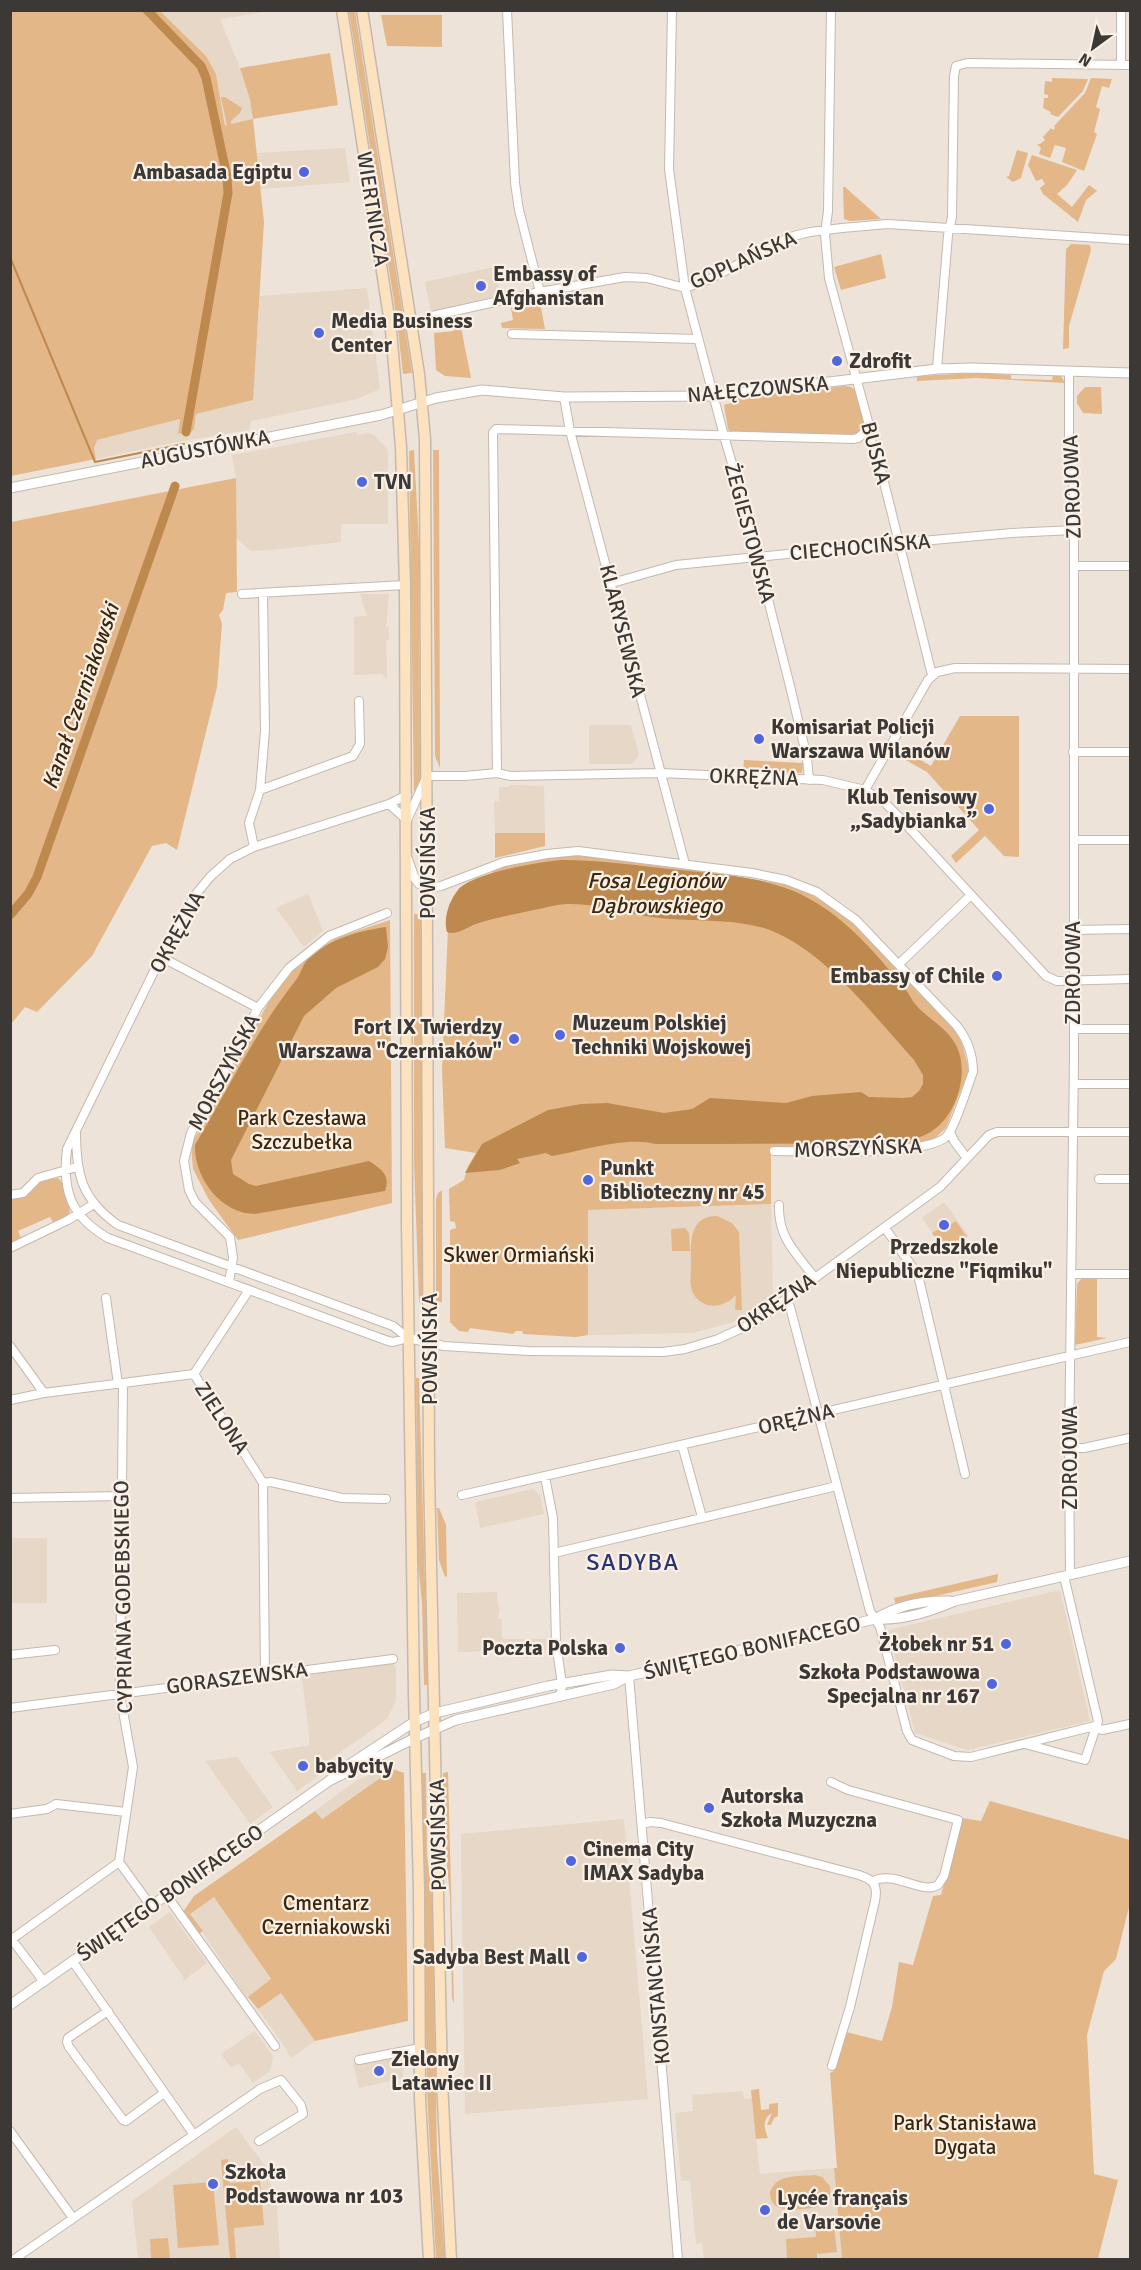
<svg xmlns="http://www.w3.org/2000/svg" width="1141" height="2270" font-family="Signika,sans-serif">
<style>
.built{fill:#e6d7c7}
.green{fill:#e4b788}
.water{fill:#be894f}
.lines{fill:none;stroke-linecap:round;stroke-linejoin:round}
.stream{stroke:#be894f;stroke-width:2}
.canal{stroke:#be894f;stroke-width:9}
.minor-casing{stroke:#c3b9b0;stroke-width:10}
.tertiary-casing{stroke:#c3b9b0;stroke-width:11}
.secondary-casing{stroke:#c3b9b0;stroke-width:13}
.minor{stroke:#fff;stroke-width:8}
.tertiary{stroke:#fff;stroke-width:9}
.secondary{stroke:#fce2bf;stroke-width:10}
.poi-dot{fill:#5066dc;stroke:#faf0e6;stroke-width:2}
.labels{text-anchor:middle;stroke-width:4.5;stroke-linejoin:round;paint-order:stroke}
.poi-label{font-size:21px;font-weight:bold;fill:#3c3835;stroke:#faf0e6;text-anchor:start}
.street-label{font-size:21px;fill:#3c3835;stroke:#faf0e6}
.park-label{font-size:21px;fill:#3d270c;stroke:#faf0e6}
.water-label{font-size:22px;font-style:italic;fill:#3c260c;stroke:#faf0e6}
.quarter-label{font-size:24px;letter-spacing:1.5px;fill:#29356e;stroke:#faf0e6}
</style>
<rect width="100%" height="100%" fill="#ede3d9"/>
<!-- built -->
<path class="built" d="M160 11H270L220 19 240 68 250 100 253 119 225 126 216 74 206 56Z
M345 148 350 182 260 189 256 153Z
M494 267 501 295 431 312 425 282Z
M367 288 380 389 357 399 251 421 249 430 171 443 96 459 94 448 96 440 180 419 178 431 194 429 196 414 252 400 260 296Z
M356 432 357 435 368 433 374 435 388 450V524H341V542L271 550 251 551 235 537 236 478 232 455Z
M360 594H389L386 627H389V640H386L387 679 382 674 354 675V617L367 616Z
M589 725H631L639 755 632 764H589Z
M510 785 544 786 545 833H495L494 801H499V787H510Z
M308 894 323 931 304 947 276 908Z
M944 1202 969 1236 946 1252 922 1218Z
M771 1204 773 1300 741 1320 693 1333 588 1335V1210Z
M533 1489 540 1495 544 1514 480 1528 475 1502Z
M11 1538H47V1603H11Z
M1060 1590 1090 1721 967 1750 915 1733 888 1630Z
M497 1592 498 1607H500L498 1619H502V1639H546L548 1650 458 1652 457 1593Z
M392 1663 396 1666V1701L387 1719 324 1764 328 1769 297 1791 270 1752 310 1745 302 1676Z
M237 1757 273 1807 250 1824 205 1761Z
M384 1767 393 1769 321 1819 315 1811 356 1781Z
M624 1819 648 2099 465 2114 461 1834Z
M214 1896 271 1980 247 1998 190 1914Z
M170 1912 207 1963 182 1982 184 1978 149 1927Z
M280 1992 315 2041 291 2058 286 2051 287 2050 258 2009Z
M255 2031 273 2056 270 2071 253 2083 239 2063 231 2068 221 2054Z
M402 2052 403 2078 359 2088 353 2063Z
M743 2091 744 2099 752 2098 760 2174 834 2168 842 2259H704L702 2243 696 2244 690 2180 681 2181 675 2113 693 2111 692 2095Z
M236 2127 266 2167 277 2205 280 2259H138L132 2201Z"/>
<!-- green -->
<path class="green" d="M11 10 160 11 206 56 216 74 225 126 227 125 221 97H225L242 108 240 113 231 121V124L253 119 250 100 240 68 330 53 338 105 253 119 264 222 253 400 196 414 194 429 191 432 178 434 180 419 97 440 94 448 96 459 11 476Z
M349 11H355L412 373 403 374 397 321Z
M381 15H442V47L387 46Z
M1052 78 1088 79 1083 91 1058 117 1050 114 1051 112 1043 108 1044 98H1048V95L1044 94 1045 81 1052 82Z
M1091 78 1112 79 1109 88 1102 86 1096 107 1100 109 1094 132 1097 134 1084 171 1062 162 1066 148 1055 145 1050 158 1039 154 1041 148 1037 144H1040L1045 140 1043 137 1051 128 1053 130 1055 128 1054 126 1085 93Z
M1017 150 1028 153 1021 178 1013 182 1006 177 1009 176Z
M1032 155 1077 170 1067 185 1057 194 1072 207 1089 185 1097 191 1086 200 1078 222 1043 194 1040 188 1045 184 1042 179 1036 181 1028 165Z
M843 187H845L881 219 850 221 844 219Z
M1071 244 1090 245 1091 250 1069 326V348L1063 349 1066 249Z
M881 254 886 278 841 290 834 267Z
M540 302 545 329 502 328 501 323 513 320 511 308Z
M459 317 471 378 445 376 436 370 434 333 454 331 453 318Z
M979 373 1011 375V379L1052 380 1053 375 1061 376 1065 383 976 378 917 381V376Z
M845 386 851 387 856 391 864 422 860 432 855 435 732 433 728 429 724 405 734 402 735 399Z
M1085 387H1101L1102 414 1083 413 1077 403V396Z
M414 450 419 544 420 782 414 795 409 451Z
M433 450H439L440 768 435 756Z
M236 478 237 592 226 593 223 610 219 615 222 624 217 687 177 850 166 843 152 846 92 956 37 1012 25 1007 11 1024V522Z
M960 716H1019V857L1004 856 985 836 956 863 951 856 979 830 927 772 893 753 897 746 931 766Z
M744 760 803 763 802 773 743 771Z
M495 833H545V846L495 858Z
M581 855 651 863 790 885C858 912 903 973 951 1025L961 1039 969 1070 946 1128 935 1138 918 1145 771 1147V1204L588 1210V1335L576 1337 523 1334 522 1331H516L513 1334 470 1328 468 1332 459 1331 450 1322V1230L456 1228 455 1222 450 1221 449 1189 464 1180 468 1166 476 1153 445 1148 442 1069 449 905 459 888 492 874V870L544 857Z
M414 914H421L423 1302H419L414 1161Z
M390 920 392 1203 238 1240 209 1200 193 1169 191 1145 275 990 294 967 336 938Z
M58 1178C65 1183 72 1207 69 1215L56 1223 53 1222 50 1217 18 1231 21 1238 11 1243V1199L25 1195 41 1181Z
M442 1190V1302H436V1199L438 1193Z
M717 1216 732 1223 739 1232 742 1310H735L736 1295C724 1308 703 1311 693 1293 689 1285 691 1274 691 1265 691 1244 688 1216 717 1216Z
M956 1221 967 1237 946 1252 932 1233C940 1227 948 1227 956 1221Z
M685 1228 689 1233 690 1251H672L671 1229Z
M1082 1278H1097V1337L1107 1338 1075 1345 1077 1284Z
M416 1378H419L428 1685H424L422 1603 418 1563Z
M437 1508H439L446 1525 447 1576 445 1577 439 1560Z
M998 1574 997 1582 896 1605 894 1598Z
M393 1769 404 1773 408 2021 315 2041 281 1993 258 2009 248 1997 271 1979 214 1897 190 1914 203 1931 199 1934 183 1912 194 1896 315 1811 322 1819Z
M448 1772 454 2004 452 1998 450 1896 445 1844 443 1777V1773Z
M422 1773H426L427 1855 432 1896 437 2152 445 2260 436 2259 427 2091Z
M990 1801 1130 1840V1903L1116 1959 1104 1971 1087 2035 1094 2174 1118 2180 1098 2259H842L834 2168H837L830 2073 834 2071 846 2032 882 2041 892 2007 899 1962 913 1965 933 1896 941 1895 962 1818 981 1821Z
M759 2089 761 2110 769 2109V2104L778 2103V2116L774 2118 771 2125H767L772 2113C762 2119 764 2128 768 2138L756 2139 751 2090Z
M228 2159 230 2183 260 2181 264 2225 234 2228 236 2258 230 2259 221 2160Z
M815 2175 822 2177 830 2186C833 2206 817 2208 802 2209 787 2210 770 2211 770 2192 777 2173 799 2177 815 2175Z
M213 2182 219 2245 178 2248 173 2185Z
M833 2217 837 2252 818 2254 817 2251V2259H787L786 2239 816 2237 815 2218Z
M168 2238 170 2259H151L150 2239Z"/>
<!-- water -->
<path class="water" d="M561 860C601 860 640 866 679 870 717 874 755 876 791 890 839 909 874 951 906 990 910 995 912 1001 916 1005 930 1021 947 1027 957 1047 970 1076 955 1120 927 1134 900 1147 866 1142 837 1143 776 1144 716 1144 655 1144 627 1136 581 1151 552 1156L546 1153 517 1159 520 1163 500 1170 465 1173 482 1144 548 1110 581 1104 607 1103 664 1113 692 1109 710 1098 786 1103 812 1096 861 1092 869 1097 904 1098 912 1097 919 1091 923 1084V1075L914 1060C874 1016 818 942 760 927 725 918 687 922 651 917 619 912 584 899 552 906 527 912 501 916 476 924 467 927 456 936 447 932 443 919 449 900 459 889 473 873 539 862 561 860Z
M386 927 388 947 385 959 378 967 336 988 304 1016 231 1160 233 1174 249 1184 256 1186 369 1161C381 1169 391 1175 385 1191L255 1214C222 1214 194 1179 195 1145 228 1090 256 1030 296 980 302 972 302 964 310 957 332 938 358 931 386 927Z"/>
<g class="lines">
<!-- stream -->
<path class="stream" d="M10 257 95 462 184 444"/>
<!-- canal -->
<path class="canal" d="M147 10 201 66 206 78 227 177 228 193 186 432
M10 915 28 894 37 877 175 486"/>
<!-- minor casing -->
<g class="minor-casing">
<path id="minor" d="M507 10 515 183 519 210 540 292
M672 10 669 169 685 288 724 436 743 501 790 686 807 758 809 780
M831 10 828 211 825 234 829 278 869 425 867 430 879 462 932 675
M1121 65V10
M432 316 540 292 625 277 647 278 685 288 708 280 790 237 810 232 842 228 888 224 1130 240
M512 334 698 339
M937 369 948 235 952 217 954 76 956 66 967 63 1130 65
M1069 371V437L1074 493V1058L1069 1448 1070 1575
M564 397 570 431 685 864
M1074 566H1130
M612 583 676 565 899 543 1012 533 1074 530
M242 594 405 585
M1073 752H1130
M497 773 493 433 496 429 853 439 858 438 867 430
M260 790 353 756 360 744 359 701
M865 790 928 680 937 672 955 668 1130 669
M407 795 389 804 254 847 230 859 210 877 196 894 161 957 67 1149C62 1190 70 1216 108 1238L388 1341 393 1342 408 1338
M389 804 407 820 427 776H465L497 773 511 776 660 773 823 780 865 790 885 803 900 818 1046 976 1057 981 1130 979
M1074 840H1130
M254 847 249 823 260 790 265 731 263 593
M408 859 415 879 419 884 428 889 441 886 504 862 547 854 578 851 752 873 786 880 817 892 856 920 957 1026C967 1039 973 1055 973 1072 967 1087 956 1125 947 1136 928 1157 805 1151 774 1151
M1073 930 1130 929
M161 957 258 1008
M899 964 971 895
M1074 1029H1130
M1074 1084H1130
M76 1131C76 1174 81 1199 118 1225L393 1326 408 1338 444 1346 528 1351 663 1352 685 1349 718 1339 753 1323 940 1187 989 1135 997 1132H1130
M950 1132 954 1141 966 1157
M1099 1179H1130
M10 1195 23 1193 38 1178 77 1167
M779 1205C778 1238 796 1253 815 1278
M885 1228 918 1275 965 1474
M10 1248 68 1220 94 1204
M1072 1274H1130
M229 1282 233 1258 230 1237 195 1202 189 1190 184 1161 191 1133 258 1008 289 968 329 936 387 913
M106 1298 118 1384
M786 1300 790 1307 870 1611 880 1627 907 1731 912 1740 954 1756 971 1757 1095 1726 1102 1730 1130 1724
M10 1346 44 1393
M194 1374 249 1290
M123 1384 120 1694 133 1767 119 1862 151 1906
M10 1400 44 1393 194 1374 263 1483
M682 1445 702 1517
M1069 1448H1084L1130 1438
M545 1477 553 1518 556 1643 562 1684 561 1693 558 1696
M263 1483 265 1674
M263 1483 271 1482 342 1498 386 1499
M462 1495 1130 1342
M10 1498 122 1496
M554 1553 837 1486
M10 1655 55 1650
M629 1676 678 2260
M10 1708 393 1659
M1025 1744 1085 1760 1098 1721 1064 1576
M831 1782 848 1790 958 1820 944 1876 938 1885C921 1895 895 1870 873 1881
M10 1814 47 1809 56 1804 126 1812
M642 1824 650 1822 661 1823 859 1875C874 1880 878 1885 875 1901L850 2007 832 2066
M167 1896 275 2046
M10 1937 44 1982
M12 1939 119 1862
M73 1962 194 2135
M108 2011 68 2038 67 2042 69 2047 123 2120 126 2121 164 2093
M359 2060 420 2048
M10 2131 73 2218
M13 2260 260 2089 281 2080 301 2105 303 2114 259 2141"/>
</g>
<!-- tertiary casing -->
<g class="tertiary-casing">
<path id="tertiary" d="M10 488 381 415 436 398 482 390 564 397 713 396 937 369 971 368 1130 373
M875 1619C898 1605 923 1600 950 1601
M329 1781 415 1738 456 1720 614 1684 629 1676 875 1619C903 1621 930 1612 955 1601L1130 1561
M10 2005 329 1781 344 1768 414 1722 435 1713 548 1686 612 1675 629 1676"/>
</g>
<!-- secondary casing -->
<g class="secondary-casing">
<path id="secondary" d="M342 10 391 330 401 447 405 585 407 1224 414 1694 419 1890 420 2099 429 2260
M362 10 419 374 425 439 429 1472 442 2082 451 2260"/>
</g>
<!-- minor -->
<use href="#minor" class="minor"/>
<!-- tertiary -->
<use href="#tertiary" class="tertiary"/>
<!-- secondary -->
<use href="#secondary" class="secondary"/>
</g>
<!-- markers -->
<g class="poi-dot">
<circle cx="304" cy="172" r="6"/>
<circle cx="481" cy="286" r="6"/>
<circle cx="319" cy="333" r="6"/>
<circle cx="837" cy="361" r="6"/>
<circle cx="362" cy="482" r="6"/>
<circle cx="759" cy="739" r="6"/>
<circle cx="989" cy="809" r="6"/>
<circle cx="997" cy="976" r="6"/>
<circle cx="560" cy="1035" r="6"/>
<circle cx="514" cy="1039" r="6"/>
<circle cx="588" cy="1180" r="6"/>
<circle cx="944" cy="1225" r="6"/>
<circle cx="1006" cy="1644" r="6"/>
<circle cx="620" cy="1648" r="6"/>
<circle cx="992" cy="1684" r="6"/>
<circle cx="303" cy="1766" r="6"/>
<circle cx="709" cy="1808" r="6"/>
<circle cx="571" cy="1861" r="6"/>
<circle cx="582" cy="1957" r="6"/>
<circle cx="379" cy="2071" r="6"/>
<circle cx="213" cy="2184" r="6"/>
<circle cx="765" cy="2210" r="6"/>
</g>
<g class="labels">
<!-- poi labels -->
<g class="poi-label">
<text x="292" y="179" text-anchor="end">Ambasada Egiptu</text>
<text x="493" y="281">Embassy of<tspan x="493" dy="24">Afghanistan</tspan></text>
<text x="331" y="328">Media Business<tspan x="331" dy="24">Center</tspan></text>
<text x="849" y="368">Zdrofit</text>
<text x="374" y="489">TVN</text>
<text x="771" y="734">Komisariat Policji<tspan x="771" dy="24">Warszawa Wilanów</tspan></text>
<text x="977" y="804" text-anchor="end">Klub Tenisowy<tspan x="977" dy="24">„Sadybianka”</tspan></text>
<text x="985" y="983" text-anchor="end">Embassy of Chile</text>
<text x="572" y="1030">Muzeum Polskiej<tspan x="572" dy="24">Techniki Wojskowej</tspan></text>
<text x="502" y="1034" text-anchor="end">Fort IX Twierdzy<tspan x="502" dy="24">Warszawa "Czerniaków"</tspan></text>
<text x="600" y="1175">Punkt<tspan x="600" dy="24">Biblioteczny nr 45</tspan></text>
<text x="944" y="1254" text-anchor="middle">Przedszkole<tspan x="944" dy="24">Niepubliczne "Fiqmiku"</tspan></text>
<text x="994" y="1651" text-anchor="end">Żłobek nr 51</text>
<text x="608" y="1655" text-anchor="end">Poczta Polska</text>
<text x="980" y="1679" text-anchor="end">Szkoła Podstawowa<tspan x="980" dy="24">Specjalna nr 167</tspan></text>
<text x="315" y="1773">babycity</text>
<text x="721" y="1803">Autorska<tspan x="721" dy="24">Szkoła Muzyczna</tspan></text>
<text x="583" y="1856">Cinema City<tspan x="583" dy="24">IMAX Sadyba</tspan></text>
<text x="570" y="1964" text-anchor="end">Sadyba Best Mall</text>
<text x="391" y="2066">Zielony<tspan x="391" dy="24">Latawiec II</tspan></text>
<text x="225" y="2179">Szkoła<tspan x="225" dy="24">Podstawowa nr 103</tspan></text>
<text x="777" y="2205">Lycée français<tspan x="777" dy="24">de Varsovie</tspan></text>
</g>
<!-- street labels -->
<g class="street-label">
<text transform="translate(373 209) rotate(81)" y="7">WIERTNICZA</text>
<text transform="translate(743 260) rotate(-24)" y="7">GOPLAŃSKA</text>
<text transform="translate(758 389) rotate(-5)" y="7">NAŁĘCZOWSKA</text>
<text transform="translate(205 449) rotate(-11)" y="7">AUGUSTÓWKA</text>
<text transform="translate(876 453) rotate(75)" y="7">BUSKA</text>
<text transform="translate(1072 487) rotate(-92)" y="7">ZDROJOWA</text>
<text transform="translate(750 533) rotate(75)" y="7">ŻEGIESTOWSKA</text>
<text transform="translate(860 547) rotate(-5)" y="7">CIECHOCIŃSKA</text>
<text transform="translate(623 631) rotate(76)" y="7">KLARYSEWSKA</text>
<text transform="translate(754 777) rotate(2)" y="7">OKRĘŻNA</text>
<text transform="translate(428 863) rotate(-90)" y="7">POWSIŃSKA</text>
<text transform="translate(177 932) rotate(-61)" y="7">OKRĘŻNA</text>
<text transform="translate(1073 973) rotate(-90)" y="7">ZDROJOWA</text>
<text transform="translate(224 1072) rotate(-62)" y="7">MORSZYŃSKA</text>
<text transform="translate(858 1148) rotate(-2)" y="7">MORSZYŃSKA</text>
<text transform="translate(776 1303) rotate(-34)" y="7">OKRĘŻNA</text>
<text transform="translate(430 1349) rotate(-90)" y="7">POWSIŃSKA</text>
<text transform="translate(222 1418) rotate(57)" y="7">ZIELONA</text>
<text transform="translate(796 1419) rotate(-13)" y="7">ORĘŻNA</text>
<text transform="translate(1070 1458) rotate(-90)" y="7">ZDROJOWA</text>
<text transform="translate(123 1597) rotate(-91)" y="7">CYPRIANA GODEBSKIEGO</text>
<text transform="translate(752 1648) rotate(-13)" y="7">ŚWIĘTEGO BONIFACEGO</text>
<text transform="translate(237 1678) rotate(-7)" y="7">GORASZEWSKA</text>
<text transform="translate(438 1835) rotate(-91)" y="7">POWSIŃSKA</text>
<text transform="translate(170 1893) rotate(-35)" y="7">ŚWIĘTEGO BONIFACEGO</text>
<text transform="translate(656 1986) rotate(-95)" y="7">KONSTANCIŃSKA</text>
</g>
<!-- park labels -->
<g class="park-label">
<text x="302" y="1125">Park Czesława<tspan x="302" dy="24">Szczubełka</tspan></text>
<text x="519" y="1262">Skwer Ormiański</text>
<text x="326" y="1910">Cmentarz<tspan x="326" dy="24">Czerniakowski</tspan></text>
<text x="965" y="2130">Park Stanisława<tspan x="965" dy="24">Dygata</tspan></text>
</g>
<!-- water labels -->
<g class="water-label">
<text transform="translate(80 696) rotate(-71)" y="8">Kanał Czerniakowski</text>
<text x="656" y="888">Fosa Legionów<tspan x="656" dy="25">Dąbrowskiego</tspan></text>
</g>
<!-- quarter labels -->
<g class="quarter-label">
<text x="633" y="1570">SADYBA</text>
</g>
</g>
<!-- border -->
<rect width="1141" height="2270" fill="none" stroke="#3c3835" stroke-width="24"/>
<!-- north arrow -->
<g transform="translate(1093 48) rotate(213)" stroke="#faf0e6" stroke-width="4.5" paint-order="stroke">
<path d="M0-4.5L10 22L0 15L-10 22Z" fill="#3c3835"/>
<text y="-9" font-size="16" font-weight="bold" text-anchor="middle" fill="#3c3835">N</text>
</g>
</svg>
